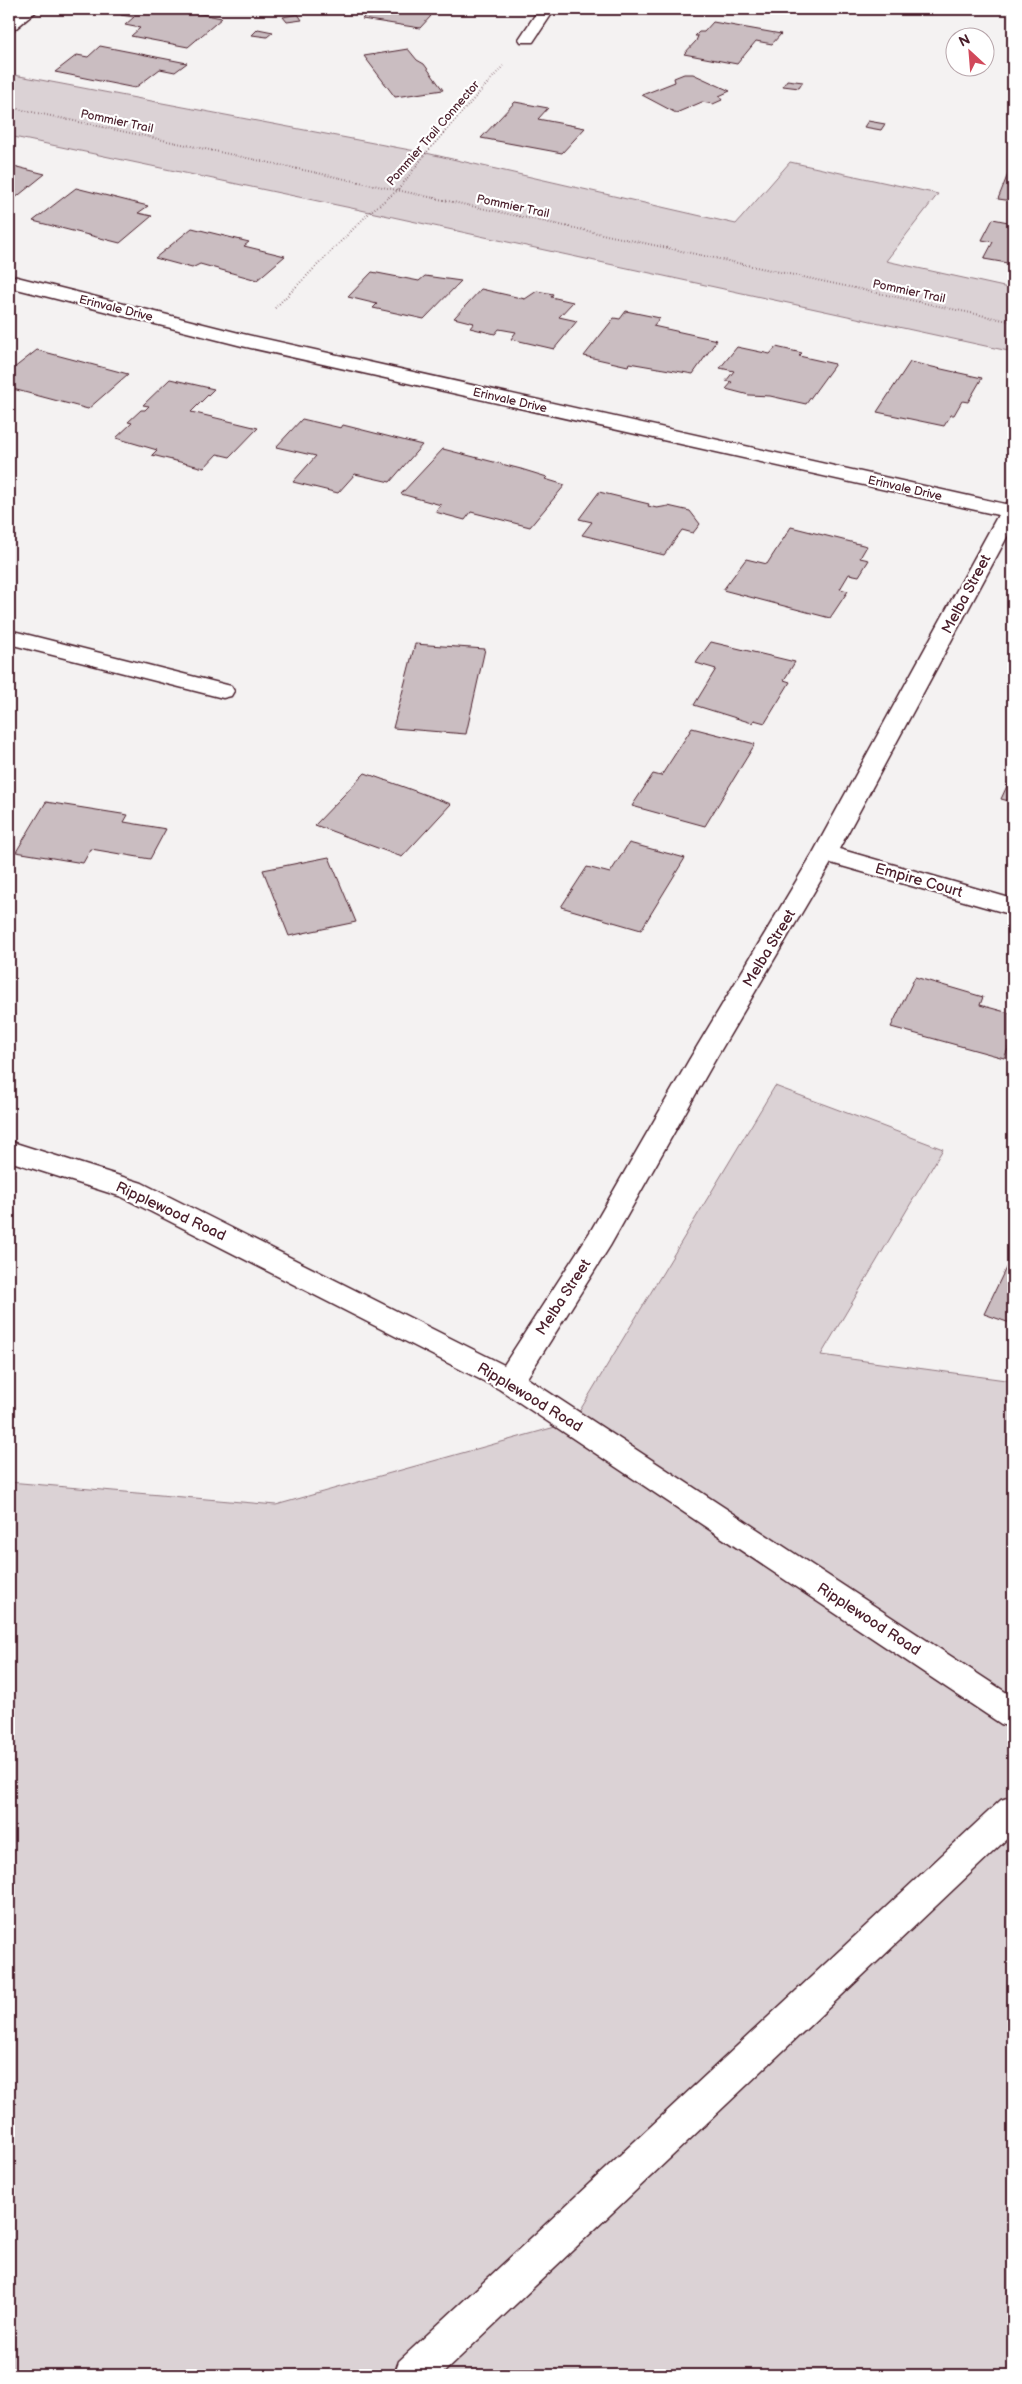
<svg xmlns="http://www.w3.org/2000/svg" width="1022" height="2384" font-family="'Balsamiq Sans',sans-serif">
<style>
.green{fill:#dbd2d5;stroke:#927880}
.building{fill:#cabdc1;stroke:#4a1f2b}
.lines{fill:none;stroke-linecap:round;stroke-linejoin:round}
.minor-casing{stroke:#4a1f2b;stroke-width:3}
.path{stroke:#4a1f2b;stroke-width:2;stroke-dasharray:0.5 2.5;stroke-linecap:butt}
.minor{fill:#fff;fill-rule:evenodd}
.labels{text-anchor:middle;stroke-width:4.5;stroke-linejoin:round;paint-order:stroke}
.far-street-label{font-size:12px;fill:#4a1f2b;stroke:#fff}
.street-label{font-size:15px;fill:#4a1f2b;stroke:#fff}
</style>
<rect width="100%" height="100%" fill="#f4f2f2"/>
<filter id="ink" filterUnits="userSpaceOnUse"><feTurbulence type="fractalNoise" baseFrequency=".02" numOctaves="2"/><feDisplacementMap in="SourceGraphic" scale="10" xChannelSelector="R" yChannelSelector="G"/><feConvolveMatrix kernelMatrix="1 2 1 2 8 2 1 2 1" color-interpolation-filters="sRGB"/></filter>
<g filter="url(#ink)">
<!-- green -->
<path class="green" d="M9 74 426 153 736 224 790 162 938 194 886 261 1013 289V352L370 212 9 136Z
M775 1086 943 1149 821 1355 1013 1381V2375H9V1482L276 1505 573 1422Z"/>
<!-- building -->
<path class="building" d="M128 9H174L222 18 188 47 131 36 140 28 125 25 134 17 121 15Z
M372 9H419L431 16 420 28 362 19Z
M298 14 302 20 287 22 283 17Z
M713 22 781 34 772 44 756 41 737 64 684 54 696 41 698 36H695L699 32H704Z
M258 29 273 32 267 37 252 35Z
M100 46 187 63 175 72 160 69 135 88 55 72 77 55 88 57Z
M408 49 417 60 424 64 443 90 395 97 364 56Z
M684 74H693L730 91 719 96 722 100 713 104 702 102 676 113 642 95 675 82 674 78Z
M787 80 803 82 799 88 783 86Z
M515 102 548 108 538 119 585 128 562 153 481 138Z
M868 121 885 124 881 130 864 127Z
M9 165 45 174 9 203Z
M1010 169 1013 170V201L998 199Z
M76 188 148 206 138 213 152 216 120 243 33 221Z
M993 219 1013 223V264L984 259 993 242 982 240Z
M192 228 249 242 244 246 285 256 257 280 200 264 192 268 155 258Z
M372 272 419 281 425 276 461 281 424 319 373 308 377 304 348 297Z
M481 289 525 299 537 291 553 294 551 297 573 302 559 317 577 321 554 349 511 339 516 332 499 329 495 334 470 328 474 323 454 318Z
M626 311 660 318 653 326 717 340 693 374 629 363 628 366 584 356 614 318 620 319Z
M737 347 770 354 776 347 802 353 799 356 835 364 806 404 770 396 749 395 726 389 732 382 726 381 734 371 720 368Z
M37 350 128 374 88 409 9 388V372Z
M910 362 982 378 968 402 962 401 954 415H951L944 426 877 412Z
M170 379 214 389 191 412 258 428 230 457 217 454 204 468 152 455 157 450 116 438 132 423 128 422 141 410H145L149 406 143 405Z
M302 419 341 428 343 425 422 445 390 482 355 474 338 493 293 482 316 456 276 447Z
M443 449 521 469 547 477 545 479 565 485 530 527 471 512 465 520 435 512 441 505 401 494Z
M599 492 649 504 648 506 657 508 668 506 690 511 700 524 693 533 682 530 664 555 582 535 592 522 579 519Z
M791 527 867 546 860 558 869 560 859 576 849 574 840 589 848 591 830 618 723 590 746 559 767 564Z
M711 642 795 662 784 680 790 682 765 723 754 720 752 723 694 705 716 669 696 663Z
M415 644 485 649 466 734 393 728Z
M692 728 755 744 705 826 632 806 653 774 661 776Z
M365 773 451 804 402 857 315 825Z
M1013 773V802L1001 799Z
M46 802 128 815 124 822 166 829 150 859 91 849 83 863 16 852Z
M629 843 685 858 641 930 561 907 587 867 610 873Z
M329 857 356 922 289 936 263 870Z
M915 977 983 997 980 1005 1013 1014V1038L1004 1058 891 1027Z
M1013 1253V1324L984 1314Z"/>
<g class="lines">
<!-- minor casing -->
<g class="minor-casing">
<path id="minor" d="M21 9H39L15 29 9 31V18Z
M539 9H555L533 42H521L519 39Z
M9 275 243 334 1005 504 1013 501V526L839 849 1013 899V915L831 863 715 1060 610 1246 527 1378 1013 1697V1728L1001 1724 499 1389 122 1197 9 1161V1141L142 1183 504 1365 590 1232 689 1060 813 853 998 515 242 346 9 287Z
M9 630 231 686 234 691 231 696 223 698 9 644Z
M1013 1796V1833L441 2375H394L399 2361 1001 1800Z"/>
</g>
<!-- path -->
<path class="path" d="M9 107 1013 322
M275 308 370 212 398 190 426 153 503 66"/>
<!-- minor -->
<use href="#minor" class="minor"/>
</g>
</g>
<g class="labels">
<!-- far-street labels -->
<g class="far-street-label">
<text transform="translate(117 121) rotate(12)" y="4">Pommier Trail</text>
<text transform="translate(433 133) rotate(-49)" y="4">Pommier Trail Connector</text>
<text transform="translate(513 206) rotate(12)" y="4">Pommier Trail</text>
<text transform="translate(909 291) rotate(12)" y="4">Pommier Trail</text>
<text transform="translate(116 308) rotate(14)" y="4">Erinvale Drive</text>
<text transform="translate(510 400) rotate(13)" y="4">Erinvale Drive</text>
<text transform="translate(905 488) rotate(13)" y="4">Erinvale Drive</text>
</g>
<!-- street labels -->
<g class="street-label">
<text transform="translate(966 594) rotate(-62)" y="5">Melba Street</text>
<text transform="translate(919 880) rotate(16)" y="5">Empire Court</text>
<text transform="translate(769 948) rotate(-59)" y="5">Melba Street</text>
<text transform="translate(171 1211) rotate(25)" y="5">Ripplewood Road</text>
<text transform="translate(563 1297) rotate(-57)" y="5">Melba Street</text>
<text transform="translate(530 1397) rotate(31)" y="5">Ripplewood Road</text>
<text transform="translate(869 1619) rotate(33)" y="5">Ripplewood Road</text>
</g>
</g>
<!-- margin -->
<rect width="1022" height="2384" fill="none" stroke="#fff" stroke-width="30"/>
<rect x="15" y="15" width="992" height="2354" fill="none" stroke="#4a1f2b" stroke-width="2" filter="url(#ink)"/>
<!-- north arrow -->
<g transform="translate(970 52) rotate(334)"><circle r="24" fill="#ffffff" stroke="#b7a5aa"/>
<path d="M0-4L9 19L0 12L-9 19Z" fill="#d1495b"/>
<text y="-8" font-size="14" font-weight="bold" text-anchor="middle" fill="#4a1f2b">N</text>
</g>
</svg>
